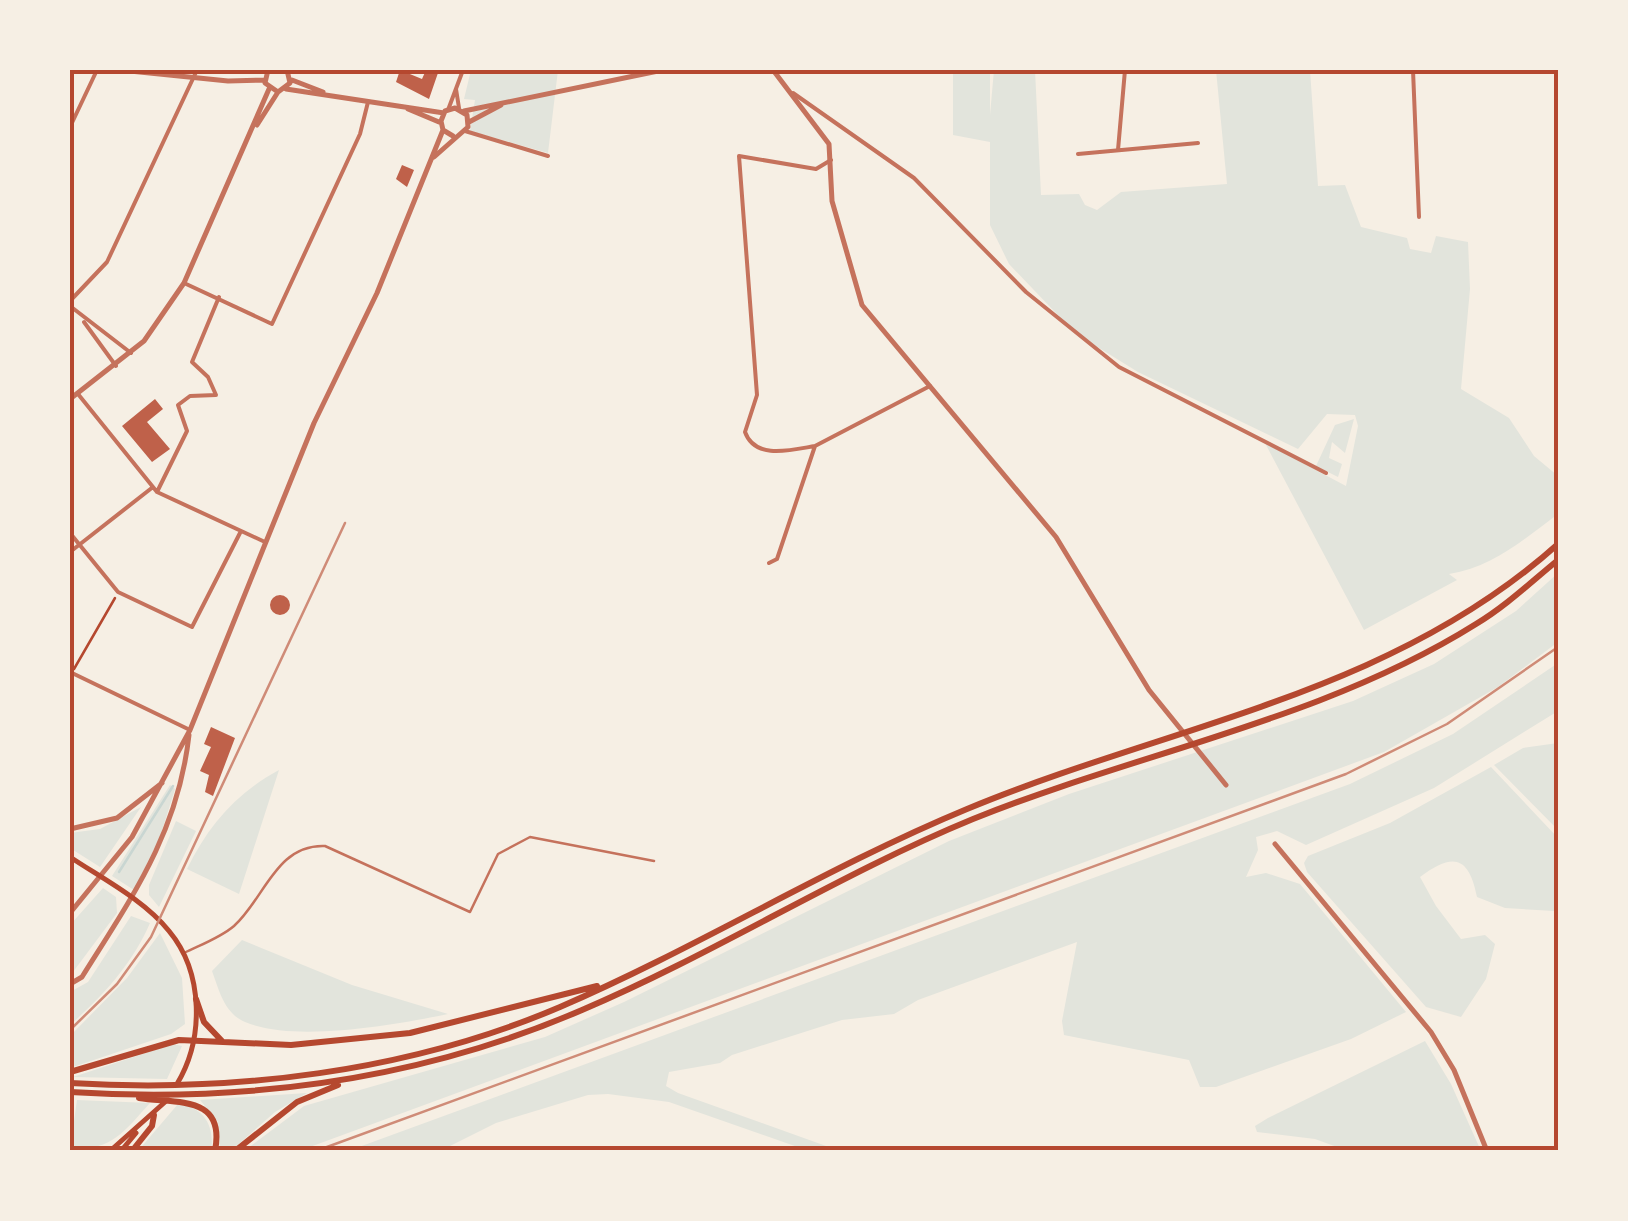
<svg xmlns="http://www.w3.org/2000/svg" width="1628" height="1221" font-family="'Roboto Serif',serif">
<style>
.green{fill:#e2e4dc}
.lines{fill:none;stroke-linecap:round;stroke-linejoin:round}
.stream{stroke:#c9d6d2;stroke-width:2.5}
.building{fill:#bf614a}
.path{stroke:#b5482f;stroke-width:2.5}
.service{stroke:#c5725c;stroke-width:2.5}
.minor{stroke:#c5725c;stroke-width:4}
.tertiary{stroke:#c5725c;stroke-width:5}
.secondary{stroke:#b5482f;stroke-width:5}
.trunk{stroke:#b5482f;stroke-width:6}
.rail{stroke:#cf8b77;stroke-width:2.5}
.neatline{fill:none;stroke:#b5482f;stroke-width:4}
</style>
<rect width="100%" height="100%" fill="#f6efe4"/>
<!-- green -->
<path class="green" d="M471 70H558L548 153 470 131 475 100 464 99Z
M953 70H990V115L994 70H1035L1041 195 1079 194 1085 205 1097 210 1121 192 1227 184 1216 70H1310L1318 186 1345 185 1361 227 1407 238 1410 249 1431 253 1436 236 1468 242 1470 289 1461 389 1509 418 1534 456 1558 476V514C1523 540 1493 567 1449 574L1457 580 1364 630 1265 443 1346 486 1358 426 1355 415 1327 414 1298 449 1138 372 1075 333 1009 264 990 225V142L953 135Z
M1354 419 1345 453 1332 442 1329 458 1342 464 1338 477 1316 466 1335 425Z
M1558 573V642L1498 687 1384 752 299 1151H244L304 1106 545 1037 624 1002 949 841 1069 794 1353 701 1434 664 1516 611Z
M1558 663V711L1434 788 1306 845 1277 831 1256 837 1258 850 1246 877 1266 873 1300 884 1406 1012 1351 1039 1216 1087H1200L1189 1060 1064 1035 1062 1021 1077 942 918 1000 894 1014 842 1020 732 1055 720 1063 669 1072 666 1086 678 1093 840 1151H809L669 1102 608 1094 588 1095 496 1123 440 1151H348L1350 784 1453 734Z
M1558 743V830L1494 765 1523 748Z
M1491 767 1558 838V929L1554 911 1505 908 1477 897C1469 856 1453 852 1420 877L1436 906 1461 939 1485 935 1495 944 1486 979 1461 1017 1426 1007 1307 872 1304 863 1308 856 1390 823Z
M279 770 239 894 187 869C208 826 236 793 279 770Z
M170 785 175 789 160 837 134 890 112 876Z
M141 807 100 867 70 848V833L100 829Z
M176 821 196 831 159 907 149 895V885Z
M103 888 116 897 117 913 70 976V925Z
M131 916 150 923C133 963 103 996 70 1025V992L88 982Z
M160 933 182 978 185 1024 171 1034 70 1068V1036L127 978Z
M242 940 352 985 448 1014C395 1025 294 1043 245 1022 224 1013 219 990 212 971Z
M1425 1041 1451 1084 1481 1151H1348L1315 1139 1257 1132 1255 1126 1268 1118Z
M173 1044 182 1046 167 1079 73 1077Z
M307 1093 275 1112 231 1151H220L218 1122 200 1100Z
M77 1100 150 1103C122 1134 112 1150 70 1149Z
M178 1104C204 1107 215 1126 211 1151H138Z"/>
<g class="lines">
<!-- stream -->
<path class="stream" d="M119 872 173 786"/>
</g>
<!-- building -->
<path class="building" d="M400 70 422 79 426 70H439L429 99 396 82Z
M402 165 414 170 407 187 396 179Z
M155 399 163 409 147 422 170 449 152 462 122 426Z
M270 605a10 10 0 1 1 20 0a10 10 0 1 1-20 0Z
M211 727 235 738 213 796 205 792 209 775 200 771 211 747 204 744Z"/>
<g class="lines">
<!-- path -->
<path class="path" d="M74 669 115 598"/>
<!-- service -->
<path class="service" d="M1556 184 1558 186
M184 953C200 945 220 938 234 926 265 898 276 844 325 846L470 912 498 854 530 837 654 861"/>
<!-- minor -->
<path class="minor" d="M1413 70 1419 217
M456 89 459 108
M793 93 914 178 1026 292 1119 367 1326 473
M448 110 463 70
M70 127 97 70
M465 131 548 156
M1118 150 1125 70
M1078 154 1198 143
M184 283 272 324 360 134 368 102
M70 301 107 262 197 70
M70 306 131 353
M84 322 116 366
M78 394 157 492 265 542
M815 446C791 450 755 460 745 432L757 395 739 156 816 169 831 160
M157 492 187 431 178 405 190 396 216 395 208 377 192 362 219 297
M70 533 118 592 192 627 241 531
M70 552 153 487
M769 563 777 559 815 446 930 386
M70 672 190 730"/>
<!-- tertiary -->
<path class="tertiary" d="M120 70 228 81 265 80
M268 70 265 83 278 92 290 83 287 70
M773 70 829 144 832 201 862 305 1056 537 1149 690 1226 785
M292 80 323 92
M286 89 444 113
M408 109 439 122
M464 111 663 70
M469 122 501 105
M257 125 278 92
M434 157 468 127 467 115 455 108 445 111 441 121 443 130 453 136
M70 399 144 341 184 283 269 89
M70 829 117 818 162 783
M1275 844 1431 1032 1454 1070 1487 1151
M70 913 132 837 190 730 314 423 377 293 443 130
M70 984 82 977C132 897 178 833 189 735"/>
<!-- secondary -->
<path class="secondary" d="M70 857C103 879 144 900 169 931 204 973 204 1039 177 1084
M110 1151 165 1102
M121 1151 136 1133"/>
<!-- trunk -->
<path class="trunk" d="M196 999 204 1022 222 1041
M70 1072 179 1040 291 1045 410 1033 597 986
M70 1083C234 1093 408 1072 560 1007 699 947 827 867 967 809 1169 725 1390 695 1558 544
M70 1092C245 1103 420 1080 582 1010 716 953 839 874 973 819 1139 752 1323 720 1476 624 1506 606 1531 582 1558 560
M139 1098C175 1104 226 1094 215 1151
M132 1151 152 1126 154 1115
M235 1151 297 1102 338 1085"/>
<!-- rail -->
<path class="rail" d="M70 1030 117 984 151 937 345 523
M316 1151 1346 774 1447 724 1558 647"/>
</g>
<!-- border -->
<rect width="1628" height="1221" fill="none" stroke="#f6efe4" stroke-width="145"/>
<rect x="72" y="72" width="1484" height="1076" class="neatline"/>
</svg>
